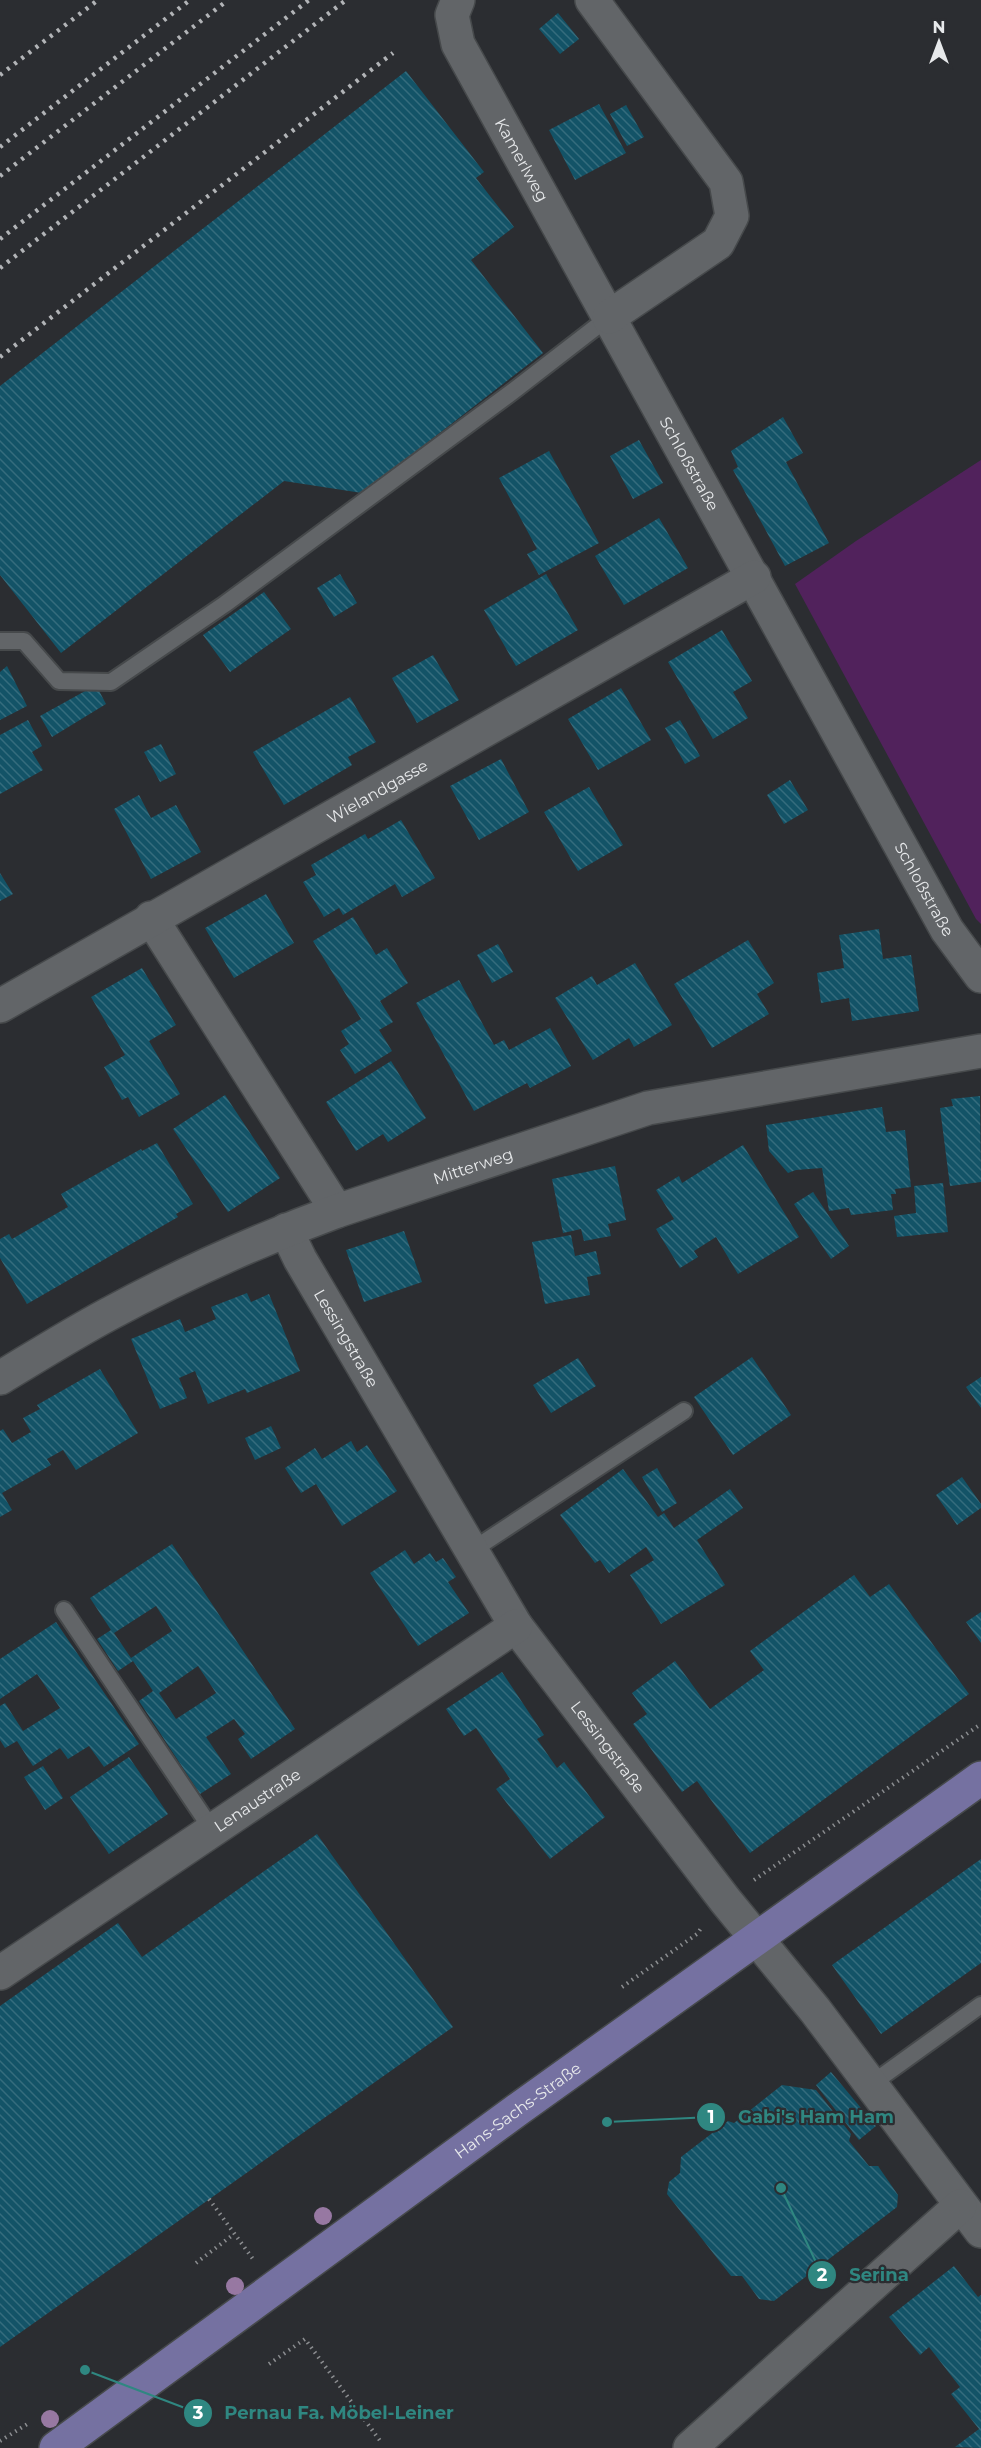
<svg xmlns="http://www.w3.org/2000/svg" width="981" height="2448" font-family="Montserrat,sans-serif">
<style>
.park{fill:#51225c}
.building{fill:url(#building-back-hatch);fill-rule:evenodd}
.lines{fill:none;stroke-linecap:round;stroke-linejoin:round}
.lane-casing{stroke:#46494b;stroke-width:20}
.street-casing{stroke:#46494b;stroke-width:36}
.primary-casing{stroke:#46494b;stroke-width:36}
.path{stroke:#8b8d90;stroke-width:4;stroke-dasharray:1.5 4.5;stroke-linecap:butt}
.lane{stroke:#626568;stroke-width:16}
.street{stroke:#626568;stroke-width:33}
.primary{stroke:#7571a1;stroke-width:33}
.rail{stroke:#b2b4b7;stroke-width:4.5;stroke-dasharray:3 6;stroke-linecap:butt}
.tree{fill:#9778a2}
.labels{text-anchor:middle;stroke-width:4.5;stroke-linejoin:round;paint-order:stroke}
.street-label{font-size:16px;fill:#e7e9eb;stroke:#2b2d31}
.leader{fill:none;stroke:#2f8781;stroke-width:2}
.callout-dot{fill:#2f8781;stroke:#2b2d31;stroke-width:2}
.mark-label{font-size:18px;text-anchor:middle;font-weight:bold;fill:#fff}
.callout-label{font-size:18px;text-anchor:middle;font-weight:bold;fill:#2f8781;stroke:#2b2d31;stroke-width:4.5;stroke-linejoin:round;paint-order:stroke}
</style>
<defs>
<pattern id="building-back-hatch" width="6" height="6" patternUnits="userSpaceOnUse" patternTransform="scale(1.5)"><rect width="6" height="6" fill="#135367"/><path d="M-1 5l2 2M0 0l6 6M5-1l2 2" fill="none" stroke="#356c7d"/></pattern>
</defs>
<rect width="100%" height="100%" fill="#2b2d31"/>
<!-- park -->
<path class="park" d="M981 460V924L976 919 795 584 856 541Z"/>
<!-- building -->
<path class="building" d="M558 13 579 39 560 54 539 29Z
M406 71 484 172 476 178 514 227 471 260 543 353 362 493 284 481 61 653 0 575V386Z
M599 104 626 153 575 180 549 130Z
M626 105 644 137 627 146 610 114Z
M783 417 803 453 786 462 829 543 785 566 733 470 738 467 731 451Z
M639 440 663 483 633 499 610 456Z
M549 451 599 543 539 575 527 554 537 549 499 478Z
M659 518 688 568 624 605 595 556Z
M340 574 357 603 334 617 317 588Z
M546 574 578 630 516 666 484 610Z
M264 592 291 629 230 672 203 635Z
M722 630 752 681 733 692 748 718 713 739 668 662Z
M433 655 459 700 417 723 392 678Z
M7 666 27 706 0 720V672Z
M96 685 106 704 52 737 40 716Z
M621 688 651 740 598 770 568 719Z
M350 697 376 742 348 757 352 765 284 805 253 752Z
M28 720 42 746 32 752 43 770 0 794V735Z
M680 720 700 756 685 764 665 728Z
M161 744 176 774 160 782 144 752Z
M501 759 529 812 479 840 450 786Z
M790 780 808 810 784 824 767 795Z
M589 787 623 845 578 871 544 812Z
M139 795 151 818 176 805 201 852 151 879 114 809Z
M401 820 435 878 402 897 395 884 343 915 339 908 324 917 303 882 316 875 311 865 365 834 368 839Z
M0 873 13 894 0 901Z
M266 894 294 943 234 978 205 928Z
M353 917 376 955 387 948 408 983 380 1001 393 1022 379 1030 392 1051 355 1074 340 1050 349 1044 341 1031 361 1019 313 941Z
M879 929 883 959 911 955 919 1011 852 1021 849 998 821 1003 817 973 844 968 839 935Z
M748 940 774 983 757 994 769 1014 712 1048 674 984Z
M498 944 513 972 492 983 477 955Z
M635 963 672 1025 634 1047 629 1038 593 1060 555 998 592 976 597 985Z
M142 968 176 1025 149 1041 180 1094 139 1117 128 1097 122 1100 104 1067 125 1055 91 997Z
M459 980 494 1045 504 1040 509 1050 550 1028 571 1066 530 1088 527 1083 474 1111 416 1003Z
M391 1061 426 1118 388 1142 383 1134 356 1151 326 1102Z
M225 1095 280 1178 228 1212 173 1129Z
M980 1096 981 1182 950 1186 940 1108 953 1106 951 1099Z
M882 1107 886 1132 905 1130 911 1187 895 1189 896 1194H891L893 1210 851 1215 849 1208 829 1211 822 1168 796 1170 788 1173 769 1151 766 1125Z
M157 1143 193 1204 176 1214 178 1217 27 1304 0 1258V1239L9 1234 12 1239 68 1207 61 1194 141 1149 142 1151Z
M743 1145 799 1237 738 1274 716 1237 694 1251 698 1257 680 1268 656 1229 674 1219 656 1190 679 1176 682 1183Z
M615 1166 626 1220 608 1224 611 1236 584 1241 581 1229 563 1233 552 1179Z
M943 1183 948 1232 897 1237 894 1216 916 1213 914 1186Z
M813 1192 849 1246 831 1259 794 1204Z
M404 1231 422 1282 364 1302 346 1250Z
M571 1235 575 1256 596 1251 601 1274 587 1277 590 1295 545 1304 532 1242Z
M247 1293 251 1302 269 1294 300 1371 247 1393 245 1389 208 1404 195 1371 179 1378 187 1398 160 1409 131 1339 180 1319 185 1332 216 1319 211 1307Z
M752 1357 791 1415 733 1455 694 1397Z
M578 1358 596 1386 551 1413 533 1385Z
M100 1369 138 1433 76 1470 63 1450 47 1459 51 1465 2 1493 12 1510 0 1517V1431L3 1429 12 1443 31 1432 23 1418 40 1409 37 1405Z
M981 1377V1408L966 1387Z
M271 1426 281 1448 255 1460 245 1438Z
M351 1441 357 1452 367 1445 397 1491 342 1526 316 1484 301 1493 285 1468 315 1448 322 1459Z
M657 1468 677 1503 662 1512 642 1477Z
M623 1469 658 1517 664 1513 674 1528 730 1489 743 1508 697 1540 725 1585 661 1624 630 1575 654 1560 646 1547 609 1573 600 1560 595 1563 560 1515Z
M962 1477 981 1504V1508L957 1525 936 1495Z
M172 1544 295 1729 251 1759 238 1739 245 1734 234 1719 206 1737 231 1774 200 1794 139 1701 153 1691 133 1661 118 1671 97 1639 111 1630 90 1598ZM156 1606 172 1631 131 1658 114 1633ZM198 1666 216 1693 176 1719 159 1693Z
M405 1550 414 1564 430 1553 436 1562 443 1558 456 1577 448 1582 469 1613 418 1646 370 1573Z
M854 1575 870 1597 889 1584 969 1694 750 1853 697 1781 682 1792 633 1724 647 1714 632 1693 675 1661 710 1709 764 1670 750 1651Z
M981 1612V1643L966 1622Z
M56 1622 139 1744 104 1767 89 1746 68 1759 60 1748 33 1766 17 1741 5 1748 0 1740V1706L5 1703 23 1731 60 1708 37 1674 0 1699V1659Z
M502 1672 544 1735 537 1739 557 1768 564 1762 605 1817 550 1859 496 1789 510 1779 476 1728 464 1736 446 1709Z
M129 1757 168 1814 109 1854 70 1797Z
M43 1766 63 1798 45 1810 24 1777Z
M317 1834 453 2027 0 2347V2006L118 1923 142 1957Z
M981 1859V1963L881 2034 832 1965Z
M831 2072 876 2126 859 2140 816 2085Z
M782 2085 816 2090 851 2134 849 2141 869 2166H878L898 2195 897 2207 774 2301 759 2299 742 2276H731L667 2194 669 2182 680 2173 681 2157 728 2121 734 2123Z
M954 2266 978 2297 981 2295V2448L955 2447 979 2429 951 2394 960 2387 929 2347 920 2355 889 2317Z"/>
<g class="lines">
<!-- lane casing -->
<g class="lane-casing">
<path id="lane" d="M0 641H24L59 681 111 682 225 604 512 392 609 317
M471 1551 684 1411
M64 1610 213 1831
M870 2085 981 2005"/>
</g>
<!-- street casing -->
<g class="street-casing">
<g id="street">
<path id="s1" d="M458 0 452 15 458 44 947 930 981 976"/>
<path d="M592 0 726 182 732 216 718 243 609 317"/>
<path d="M151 918 337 1211"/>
<path id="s2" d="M0 1006 754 577"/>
<path id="s3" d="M286 1230 300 1259 516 1626 725 1900 815 2010 981 2231"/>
<path id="s4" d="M0 1378C35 1357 70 1335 107 1315 181 1275 258 1240 337 1211L648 1108 981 1051"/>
<path id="s5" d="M0 1973 516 1626"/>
<path d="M690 2448 960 2206"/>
</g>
</g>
<!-- primary casing -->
<g class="primary-casing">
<g id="primary">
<path id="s6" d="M56 2448 517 2110 981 1778"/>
</g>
</g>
<!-- path -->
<path class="path" d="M754 1880 981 1724
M622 1987 697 1934 702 1927
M209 2199 253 2259
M196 2263 234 2234
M269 2364 305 2339 381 2442
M0 2441 29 2423"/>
<!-- lane -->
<use href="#lane" class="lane"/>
<!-- street -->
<use href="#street" class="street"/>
<!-- primary -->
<use href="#primary" class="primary"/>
<!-- rail -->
<path class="rail" d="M0 75 98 0
M0 147 190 0
M0 176 228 0
M0 239 309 0
M0 268 346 0
M0 357 393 53"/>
</g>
<!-- trees -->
<g class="tree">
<circle cx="323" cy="2216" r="9"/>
<circle cx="235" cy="2286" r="9"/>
<circle cx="50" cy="2419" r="9"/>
</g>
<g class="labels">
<!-- street labels -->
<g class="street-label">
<text dy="6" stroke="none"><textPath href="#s1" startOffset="178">Kamerlweg</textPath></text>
<text dy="6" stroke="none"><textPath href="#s1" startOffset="525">Schloßstraße</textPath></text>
<text dy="6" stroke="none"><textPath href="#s2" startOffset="434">Wielandgasse</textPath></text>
<text dy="6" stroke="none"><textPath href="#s1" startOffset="1011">Schloßstraße</textPath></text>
<text dy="6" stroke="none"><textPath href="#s4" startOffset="520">Mitterweg</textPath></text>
<text dy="6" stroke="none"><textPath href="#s3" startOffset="124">Lessingstraße</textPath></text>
<text dy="6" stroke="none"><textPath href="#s3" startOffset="610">Lessingstraße</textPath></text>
<text dy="6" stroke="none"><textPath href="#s5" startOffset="310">Lenaustraße</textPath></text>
<text dy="6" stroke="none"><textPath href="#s6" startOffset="572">Hans-Sachs-Straße</textPath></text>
</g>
</g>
<!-- callouts -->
<path class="leader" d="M607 2122L711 2117M781 2188L822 2275M85 2370L198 2413"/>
<g class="callout-dot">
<circle cx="607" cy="2122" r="6"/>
<circle cx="781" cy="2188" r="6"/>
<circle cx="85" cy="2370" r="6"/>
<circle cx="711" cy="2117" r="15"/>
<circle cx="822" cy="2275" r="15"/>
<circle cx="198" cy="2413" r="15"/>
</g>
<g class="mark-label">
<text x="711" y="2123">1</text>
<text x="822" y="2281">2</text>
<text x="198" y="2419">3</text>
</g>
<g class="callout-label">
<text x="816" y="2123">Gabi's Ham Ham</text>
<text x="879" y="2281">Serina</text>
<text x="339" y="2419">Pernau Fa. Möbel-Leiner</text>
</g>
<!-- north arrow -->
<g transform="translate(939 42)" stroke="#2b2d31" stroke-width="4.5" paint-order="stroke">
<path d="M0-4.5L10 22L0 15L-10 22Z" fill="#e7e9eb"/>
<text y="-9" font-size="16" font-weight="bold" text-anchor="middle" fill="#e7e9eb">N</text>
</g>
</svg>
